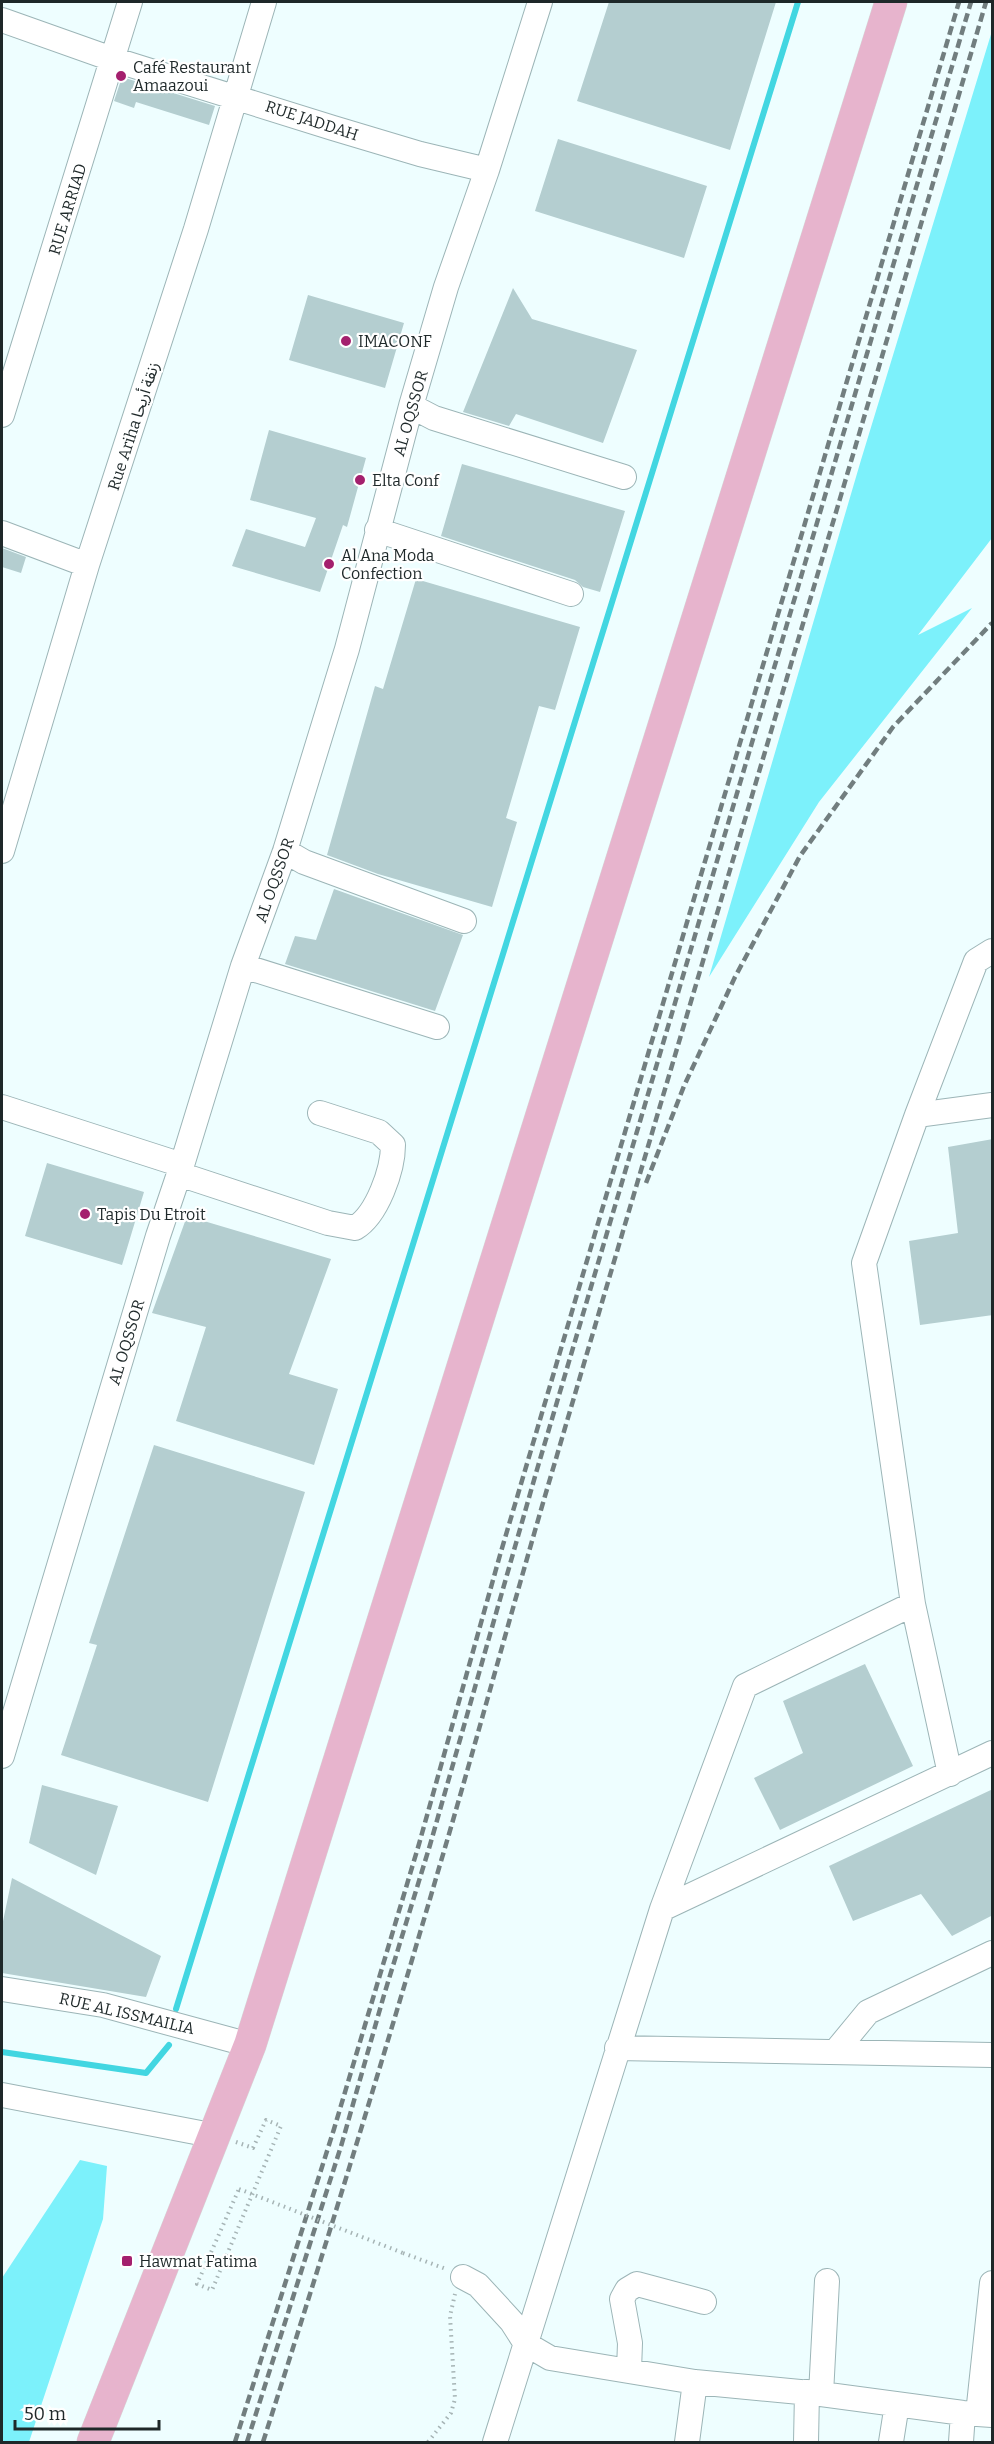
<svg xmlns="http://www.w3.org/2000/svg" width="994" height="2444" font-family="Bitter,'Noto Sans Arabic',serif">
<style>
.green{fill:#7cf1fb}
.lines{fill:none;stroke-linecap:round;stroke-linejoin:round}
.stream{stroke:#42d6e1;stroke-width:6}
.building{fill:#b4ced0}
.minor-casing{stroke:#9cb5b7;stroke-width:26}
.major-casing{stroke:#d6d8d8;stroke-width:33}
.path{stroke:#a6b4b5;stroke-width:4;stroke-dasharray:1.5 4.5;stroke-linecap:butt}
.minor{stroke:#fff;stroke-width:24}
.major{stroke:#e7b4cd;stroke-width:32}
.rail{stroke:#727e7f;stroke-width:4.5;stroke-dasharray:9 4.5;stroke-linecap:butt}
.path-bridge{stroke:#a6b4b5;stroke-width:4;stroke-dasharray:1.5 4.5;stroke-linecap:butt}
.poi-dot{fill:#a4206e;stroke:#fff;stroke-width:2}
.labels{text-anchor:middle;stroke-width:4.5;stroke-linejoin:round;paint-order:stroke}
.poi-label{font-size:16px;fill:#1e2829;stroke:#fff;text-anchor:start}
.street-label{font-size:16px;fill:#1e2829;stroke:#fff}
</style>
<rect width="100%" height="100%" fill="#eefeff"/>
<!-- green -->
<path class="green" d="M992 31V538L918 635 972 608 819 802 709 977 861 460Z
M80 2160 107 2166 103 2219 29 2442H2V2278Z"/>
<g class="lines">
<!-- stream -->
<path class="stream" d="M176 2009 798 2
M2 2052 146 2073 169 2045"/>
</g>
<!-- building -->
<path class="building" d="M609 2H776L730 150 577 101Z
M122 77 215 106 209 125 136 102 134 108 114 101Z
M558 139 707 186 684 258 535 211Z
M513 288 532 319 637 350 603 443 516 414 509 426 463 412Z
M308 295 404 323 385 388 289 360Z
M269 430 366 458 347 527 343 525 320 592 232 566 246 529 305 547 316 518 250 500Z
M462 464 625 511 600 592 583 587 575 580 441 536Z
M2 548 26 557 21 573 2 567Z
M416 579 580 627 555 710 539 706 506 818 517 822 492 907 378 874 327 855 375 686 383 689Z
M334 889 463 935 435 1011 285 964 295 936 316 940Z
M993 1139V1315L920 1325 909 1241 958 1233 948 1147Z
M47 1163 144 1192 122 1265 25 1236Z
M187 1216 331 1259 289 1374 338 1389 314 1465 176 1421 206 1327 152 1313Z
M154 1445 305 1492 208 1802 61 1755 97 1645 89 1643Z
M865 1664 913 1766 780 1830 754 1778 803 1753 783 1701Z
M42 1785 118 1806 96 1875 29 1843Z
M993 1789V1915L952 1936 921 1894 853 1921 829 1866Z
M12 1878 161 1956 146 1997 2 1973V1926Z"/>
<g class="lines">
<!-- minor casing -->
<g class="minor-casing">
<path id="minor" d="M2 20 112 59 333 128 420 154 487 170
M411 406 434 418 624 477
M2 415 130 2
M377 530 571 594
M2 533 87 565
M2 851 87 565 196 229 264 2
M285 851 304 862 464 921
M243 966 437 1027
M2 1107 182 1165
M917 1115 992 1105
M179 1174 328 1223 355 1228C377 1215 393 1170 393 1145L379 1132 320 1113
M2 1756 158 1236 182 1165 243 966 285 851 347 649 411 406 446 287 487 170 540 2
M950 1774 913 1604 864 1263 917 1115 976 961 992 951
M662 1909 992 1753
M2 1989 103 2005 250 2045
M617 2048 992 2055
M835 2052 868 2012 992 1953
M2 2095 216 2136
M463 2277 478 2285 512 2322 526 2344 550 2358 695 2382 821 2394 963 2413 992 2415
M629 2370 630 2343 622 2299 627 2290 637 2284 704 2302
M821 2394 827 2281
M978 2414 992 2283
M495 2442 662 1909 745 1686 913 1604
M687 2442 695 2382
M806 2442 807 2392
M891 2442 897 2404
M961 2442 963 2413"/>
</g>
<!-- major casing -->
<g class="major-casing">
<path id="major" d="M93 2442 250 2045 891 2"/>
</g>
<!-- path -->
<path class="path" d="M236 2142 253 2148 266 2120 281 2126 212 2290 197 2284 239 2189
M403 2253 446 2269
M428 2442 451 2413 455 2399 450 2316 455 2294"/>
<!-- minor -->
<use href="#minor" class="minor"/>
<!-- major -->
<use href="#major" class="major"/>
<!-- rail -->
<path class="rail" d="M646 1183 684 1086 735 977 800 856 893 727 992 623
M235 2442 334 2129 419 1844 500 1555 959 2
M247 2442 342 2143 384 1995 430 1845 536 1473 971 2
M263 2442C324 2252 383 2060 439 1868 479 1733 515 1597 555 1462 698 975 844 489 986 2"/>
<!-- path-bridge -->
<path class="path-bridge" d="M239 2189 403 2253"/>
</g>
<!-- markers -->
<g class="poi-dot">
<circle cx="121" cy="76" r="6"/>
<circle cx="346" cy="341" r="6"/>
<circle cx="360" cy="480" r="6"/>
<circle cx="329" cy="564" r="6"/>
<circle cx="85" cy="1214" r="6"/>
<rect x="121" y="2255" width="12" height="12" rx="3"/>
</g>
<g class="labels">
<!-- poi labels -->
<g class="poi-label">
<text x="133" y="73">Café Restaurant<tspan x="133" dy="18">Amaazoui</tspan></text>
<text x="358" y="347">IMACONF</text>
<text x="372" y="486">Elta Conf</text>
<text x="341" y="561">Al Ana Moda<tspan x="341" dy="18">Confection</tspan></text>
<text x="97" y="1220">Tapis Du Etroit</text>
<text x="139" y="2267">Hawmat Fatima</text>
</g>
<!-- street labels -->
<g class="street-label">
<text transform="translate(312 120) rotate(18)" y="6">RUE JADDAH</text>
<text transform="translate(67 209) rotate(-73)" y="6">RUE ARRIAD</text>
<text transform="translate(410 413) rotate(-74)" y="6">AL OQSSOR</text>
<text transform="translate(133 426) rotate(-72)" y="6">Rue Ariha زنقة أريحا</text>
<text transform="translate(274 880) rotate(-71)" y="6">AL OQSSOR</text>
<text transform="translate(126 1342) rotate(-73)" y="6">AL OQSSOR</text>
<text transform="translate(127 2013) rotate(13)" y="6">RUE AL ISSMAILIA</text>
</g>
</g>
<!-- border -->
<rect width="994" height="2444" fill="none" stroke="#1e2829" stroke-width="6"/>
<!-- scale -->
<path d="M15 2420v9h144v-9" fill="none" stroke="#1e2829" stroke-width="3"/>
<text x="24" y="2420" font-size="18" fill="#1e2829" stroke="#ffffff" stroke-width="4.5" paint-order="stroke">50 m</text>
</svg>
